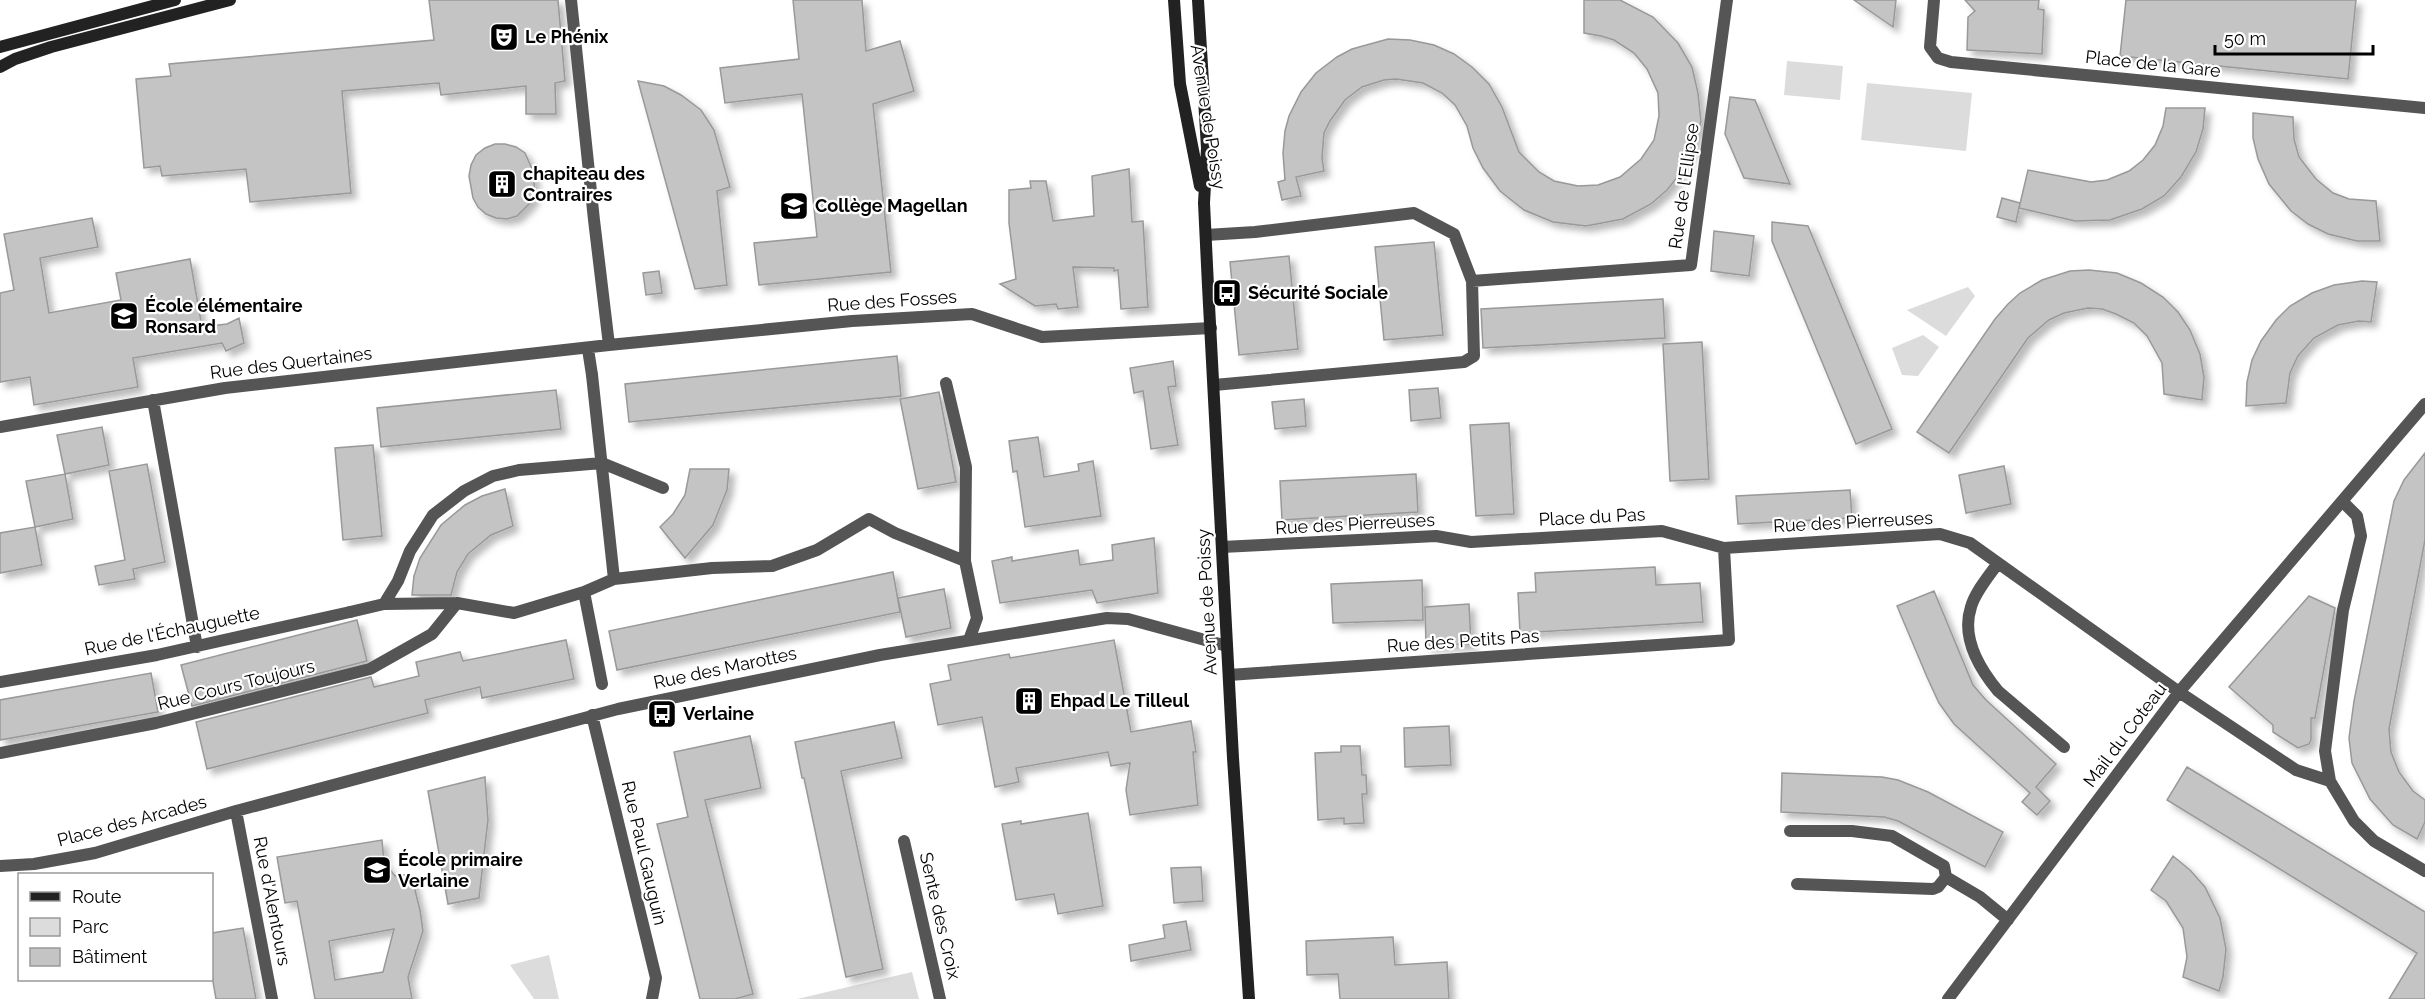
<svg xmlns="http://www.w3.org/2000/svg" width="2425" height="999" font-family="Raleway,sans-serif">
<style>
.green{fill:#dcdcdc}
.building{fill:#c4c4c4;stroke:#999;stroke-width:1.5;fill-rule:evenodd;filter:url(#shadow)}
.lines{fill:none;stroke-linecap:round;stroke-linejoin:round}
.pedestrian{stroke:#555;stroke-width:12}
.minor{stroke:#555;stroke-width:12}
.secondary{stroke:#222;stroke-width:12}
.labels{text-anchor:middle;stroke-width:4.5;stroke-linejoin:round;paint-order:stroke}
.poi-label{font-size:18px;font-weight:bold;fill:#000;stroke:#fff;text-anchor:start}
.street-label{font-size:18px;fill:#000;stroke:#fff}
</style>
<defs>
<filter id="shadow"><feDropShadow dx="5.5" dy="5.5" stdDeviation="3" flood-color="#0004"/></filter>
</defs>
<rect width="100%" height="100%" fill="#fff"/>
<!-- green -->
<path class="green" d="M1787 61 1843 66 1840 100 1784 95Z
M1867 83 1972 93 1966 151 1861 140Z
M1968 287 1975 296 1946 336 1907 310Z
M1923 335 1939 347 1918 376 1902 375 1892 348Z
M549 955 559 999H534L510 965Z
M912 972 919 999H797Z"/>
<!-- building -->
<path class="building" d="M429 0H558L565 81 555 83 556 114H526V86L441 95 439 83 342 91 351 193 250 202 246 169 162 176 160 166 144 168 136 79 171 76 169 64 434 40Z
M793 0H862L866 51 900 41 914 91 873 104 891 272 759 285 754 243 817 237 802 94 725 103 720 68 799 59Z
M1584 0H1620L1653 17 1678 43 1692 67 1698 93 1701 122 1684 169 1667 190 1651 204 1623 219 1586 226 1553 222 1524 210 1500 191 1483 168 1473 148 1467 126 1455 105 1442 93 1423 83 1396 79 1384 80 1362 87 1345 100 1330 121 1324 133 1322 158 1324 171 1296 177 1301 196 1282 200 1278 182 1285 180 1283 153 1285 131 1289 116 1301 92 1316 73 1337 57 1352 49 1388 39 1410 40 1434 45 1454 54 1472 67 1489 84 1502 107 1519 152 1539 172 1554 181 1578 186 1598 185 1620 177 1641 159 1654 140 1659 116 1658 93 1647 69 1634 53 1614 40 1601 36 1584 33Z
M1854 0H1896L1893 27Z
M1965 0H2039L2038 9 2044 10 2042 54 1967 50 1968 17 1975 11Z
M2126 0H2356L2348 79 2120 56Z
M638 81 664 86 681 95 701 110 714 130 730 187 717 191 727 285 695 289Z
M1730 97 1755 100 1790 184 1744 178 1725 134Z
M2166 108H2205L2203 129 2196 152 2181 177 2164 196 2142 209 2110 220 2075 221 2019 208 2028 170 2091 182 2107 180 2129 171 2143 160 2155 145 2163 126Z
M2253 113 2293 117 2294 139 2299 157 2316 179 2333 193 2349 199 2376 201 2380 241H2357L2328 234 2308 224 2291 211 2269 184 2258 159 2253 138Z
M495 144H505L516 147 525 153 533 171 535 193 531 202 517 216 507 219 496 218 486 214 478 207 473 198 469 176 471 165 476 155 485 148Z
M1129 169 1132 222 1143 221 1148 307 1121 309 1118 270 1114 271V268L1073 267 1078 307 1058 309 1056 304 1035 306 1000 284 1016 279 1009 223V190L1031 188 1030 181H1046L1053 221 1094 216 1092 176Z
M2002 198 2020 203 2016 222 1997 217Z
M92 218 98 247 40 258 49 313 121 300 116 273 190 259 202 327 227 324 239 318 244 343 226 351 222 343 133 358 138 387 34 405 30 377 0 382V293L14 290 4 234Z
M1772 222 1808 226 1892 429 1856 444 1772 241Z
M1714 231 1754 236 1749 276 1711 271Z
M1434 242 1443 335 1384 340 1375 247Z
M1289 256 1298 349 1239 355 1230 262Z
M2089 270 2117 273 2141 283 2163 297 2178 312 2190 330 2200 354 2204 377 2202 400 2164 394 2162 363 2147 336 2134 323 2116 314 2102 309 2088 308 2064 313 2049 320 2028 338 1949 453 1917 432 1995 319 2008 304 2020 293 2042 280 2070 271Z
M659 271 662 293 646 295 643 273Z
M2362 281 2377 282 2371 322 2359 321 2338 325 2314 338 2298 356 2290 373 2286 403 2246 406 2247 382 2252 360 2261 341 2276 320 2290 306 2312 293 2334 285Z
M1663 299 1665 338 1483 348 1481 309Z
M1702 342 1709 479 1670 481 1663 344Z
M897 356 901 396 629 422 625 384Z
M1173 361 1176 386 1168 387 1178 445 1151 449 1143 391 1134 393 1130 368Z
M1438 388 1441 418 1411 421 1409 390Z
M556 390 561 429 381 447 377 408Z
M939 392 956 482 918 489 900 399Z
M1304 399 1306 426 1275 429 1272 402Z
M1509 423 1514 514 1476 516 1470 425Z
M102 427 109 465 65 474 57 435Z
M1038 437 1044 477 1079 471 1078 464 1093 461 1101 516 1025 527 1017 471 1013 472 1009 441Z
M373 445 382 536 343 540 335 448Z
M2425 453V540L2389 729 2391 752 2399 772 2413 791 2425 800V822L2417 839 2393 825 2370 799 2352 763 2349 738 2354 701 2394 501 2404 480Z
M147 464 165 562 133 569 135 579 99 585 95 566 125 560 109 471Z
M2004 466 2011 504 1966 513 1959 475Z
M690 469H729L727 490 713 525 685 558 660 527 673 514 685 495Z
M65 474 73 519 35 527 26 481Z
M1416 474 1418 512 1282 520 1280 481Z
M505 489 513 526 491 535 468 554 457 572 451 595H412L414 576 420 558 441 525 465 505 482 496Z
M1850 490 1852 518 1738 524 1736 496Z
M35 527 42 565 0 573V533Z
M1154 538 1158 593 1097 603 1092 590 1000 603 992 561 1012 557V561L1078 550 1080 565 1113 560 1112 545Z
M1655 567 1656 585 1700 583 1703 622 1520 633 1518 593 1536 592 1535 573Z
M893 572 900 612 617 670 609 631Z
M1422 580 1423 620 1333 623 1331 584Z
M944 589 951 628 906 637 898 598Z
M1934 591 1973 685 1986 700 2056 764 2036 787 2050 801 2037 815 2022 802 2030 793 1954 724 1939 703 1927 677 1897 606Z
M2309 596 2335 608 2315 718H2311V740L2309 744 2298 748 2273 732V725L2229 687Z
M1469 604 1471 644 1426 646 1425 607Z
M357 620 367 661 192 706 181 665Z
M566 640 574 679 482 698 480 687 425 700 428 713 207 769 196 722 371 677 374 687 419 676 416 662 460 652 463 661Z
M1114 640 1131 732 1191 721 1196 752H1193L1198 805 1130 815 1126 790 1130 763 1111 766 1108 752 1016 768 1019 782 995 787 982 717 938 725 930 684 951 680 948 665 1009 654 1010 658Z
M151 673 158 712 0 740V700Z
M894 722 902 758 841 771 883 969 846 977 804 778H802L795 742Z
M1449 726 1451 765 1405 767 1404 728Z
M750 736 761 788 705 800 753 994 735 999H700L657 824 688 817 674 752Z
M1341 746H1360L1362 775H1366L1367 794H1362L1364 823 1344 824V818L1318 820 1315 753 1341 752Z
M2187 767 2425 912V999H2389L2417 953 2167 800Z
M1782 773 1882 777 1898 780 1928 792 2003 832 1985 867 1898 821 1884 817 1781 812Z
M485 777 488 820 479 898 448 904 428 791Z
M1088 813 1103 906 1058 914 1054 894 1016 900 1002 824 1021 821V824Z
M382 840 384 862 395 876 411 874 420 910 423 931 408 977 412 999H315L297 901 285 903 277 857ZM394 929 383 972 335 980 329 941Z
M2173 856 2190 870 2205 887 2220 918 2226 949 2223 977 2219 991 2183 977 2187 957 2183 928 2166 901 2151 890Z
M1201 867 1203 901 1174 903 1171 868Z
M1186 921 1191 950 1131 961 1129 945 1165 938 1163 925Z
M243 928 256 999H216L212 976V933Z
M1393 937 1395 965 1447 962 1449 999H1340L1338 974 1307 975 1306 941Z"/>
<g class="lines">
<!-- pedestrian -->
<path class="pedestrian" d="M592 375 614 579 584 592 602 684
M946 383 966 467 965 561 977 618 969 640
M614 579 712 568 772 566 817 550 869 519 895 533 965 561
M384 604 457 603 514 613 584 592
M350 612 384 604 398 581 410 551 433 515 464 491 493 476 519 470 602 463 663 488
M0 753 156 723 370 669 432 634 457 603"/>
<!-- minor -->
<path class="minor" d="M571 0 594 220 609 345
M1934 0 1930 47 1938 58 1951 62 2425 108
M1206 235 1255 232 1414 213 1454 234 1472 281 1474 356 1464 362 1214 385
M1472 281 1691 265 1727 0
M588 349 592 375
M153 400 197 647
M0 427 225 388 609 345 852 321 972 314 1042 337 1211 328
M2343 502 2357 516 2361 536 2343 610 2325 751 2330 781 2354 821 2374 841 2425 871
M1222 547 1436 536 1471 542 1662 531 1724 548 1940 534 1970 543 2179 692 2296 770 2330 781
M1998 563C1989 576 1975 592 1971 607 1961 637 1979 668 1998 691L2064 747
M1229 675 1729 640 1724 548
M0 682 157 655 350 612
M592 715 656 978 652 999
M236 811 272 999
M1790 831H1852L1892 836 1944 866 1946 877 1938 887 1933 889 1797 884
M904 841 940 999
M0 866 34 864 95 853 236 811 618 709 880 655 1107 618 1128 619 1227 646
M1946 877 1980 897 2008 920
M1948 999 2179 692 2425 404"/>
<!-- secondary -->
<path class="secondary" d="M1174 0 1180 84 1200 186
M1198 0 1207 148 1204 203 1208 286 1233 758 1249 999
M0 47 175 0
M0 67 15 59 51 47 230 0"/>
</g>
<!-- icons -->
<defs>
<g id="theatre-square" transform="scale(1.5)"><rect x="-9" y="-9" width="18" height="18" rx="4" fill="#000" stroke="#fff"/><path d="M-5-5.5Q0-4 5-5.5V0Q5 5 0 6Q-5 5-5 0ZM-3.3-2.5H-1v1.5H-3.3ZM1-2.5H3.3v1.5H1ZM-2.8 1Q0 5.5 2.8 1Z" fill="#fff"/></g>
<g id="building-square" transform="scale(1.5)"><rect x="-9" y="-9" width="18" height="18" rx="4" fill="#000" stroke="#fff"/><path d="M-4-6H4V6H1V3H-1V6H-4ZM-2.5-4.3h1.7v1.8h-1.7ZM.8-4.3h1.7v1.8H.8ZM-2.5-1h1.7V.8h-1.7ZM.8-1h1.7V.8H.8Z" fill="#fff"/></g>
<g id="school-square" transform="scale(1.5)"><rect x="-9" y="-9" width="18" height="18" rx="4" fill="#000" stroke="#fff"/><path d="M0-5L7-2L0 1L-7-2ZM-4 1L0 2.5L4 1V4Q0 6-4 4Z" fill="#fff"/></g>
<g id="bus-square" transform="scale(1.5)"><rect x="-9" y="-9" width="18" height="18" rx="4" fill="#000" stroke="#fff"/><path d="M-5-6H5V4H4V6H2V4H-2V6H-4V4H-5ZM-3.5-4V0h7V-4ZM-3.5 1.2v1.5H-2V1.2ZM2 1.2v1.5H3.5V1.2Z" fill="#fff"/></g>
</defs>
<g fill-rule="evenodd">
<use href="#theatre-square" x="504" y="37"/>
<use href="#building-square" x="502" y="184"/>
<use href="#school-square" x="794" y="206"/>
<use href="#bus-square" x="1227" y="293"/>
<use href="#school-square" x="124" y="316"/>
<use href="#building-square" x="1029" y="701"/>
<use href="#bus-square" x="662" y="714"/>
<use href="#school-square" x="377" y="870"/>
</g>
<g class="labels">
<!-- poi labels -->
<g class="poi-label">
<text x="525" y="43">Le Phénix</text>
<text x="523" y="180">chapiteau des<tspan x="523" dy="21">Contraires</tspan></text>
<text x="815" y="212">Collège Magellan</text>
<text x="1248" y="299">Sécurité Sociale</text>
<text x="145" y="312">École élémentaire<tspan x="145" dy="21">Ronsard</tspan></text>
<text x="1050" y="707">Ehpad Le Tilleul</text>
<text x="683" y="720">Verlaine</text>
<text x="398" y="866">École primaire<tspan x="398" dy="21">Verlaine</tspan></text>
</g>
<!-- street labels -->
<g class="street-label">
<text transform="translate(2153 64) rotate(6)" y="6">Place de la Gare</text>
<text transform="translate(1208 117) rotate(81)" y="6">Avenue de Poissy</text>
<text transform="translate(1684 186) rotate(-82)" y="6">Rue de l'Ellipse</text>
<text transform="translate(892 301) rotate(-4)" y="6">Rue des Fosses</text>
<text transform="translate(291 363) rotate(-7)" y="6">Rue des Quertaines</text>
<text transform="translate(1592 517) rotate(-3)" y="6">Place du Pas</text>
<text transform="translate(1853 522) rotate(-3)" y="6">Rue des Pierreuses</text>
<text transform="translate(1355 524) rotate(-3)" y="6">Rue des Pierreuses</text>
<text transform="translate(1207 602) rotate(-93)" y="6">Avenue de Poissy</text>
<text transform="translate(172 631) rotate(-12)" y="6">Rue de l'Échauguette</text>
<text transform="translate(1463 641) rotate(-4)" y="6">Rue des Petits Pas</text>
<text transform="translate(725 668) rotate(-12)" y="6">Rue des Marottes</text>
<text transform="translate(236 685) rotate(-14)" y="6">Rue Cours Toujours</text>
<text transform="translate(2125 735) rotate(-53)" y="6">Mail du Coteau</text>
<text transform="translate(132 821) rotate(-15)" y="6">Place des Arcades</text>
<text transform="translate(644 853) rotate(77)" y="6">Rue Paul Gauguin</text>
<text transform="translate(272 901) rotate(79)" y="6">Rue d'Alentours</text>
<text transform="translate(940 916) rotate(77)" y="6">Sente des Croix</text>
</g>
</g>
<!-- legend -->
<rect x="18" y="873" width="195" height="108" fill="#ffffff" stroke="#999999" stroke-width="1.5"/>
<rect x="30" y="892" width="30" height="9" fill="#222222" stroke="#999999" stroke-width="1.5"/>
<text x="72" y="903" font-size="18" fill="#000000">Route</text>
<rect x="30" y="918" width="30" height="18" fill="#dcdcdc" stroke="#999999" stroke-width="1.5"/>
<text x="72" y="933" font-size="18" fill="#000000">Parc</text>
<rect x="30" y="948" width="30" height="18" fill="#c4c4c4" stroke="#999999" stroke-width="1.5"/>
<text x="72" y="963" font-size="18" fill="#000000">Bâtiment</text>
<!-- scale -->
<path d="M2215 45v9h158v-9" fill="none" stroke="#000000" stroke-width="3"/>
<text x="2224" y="45" font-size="18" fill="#000000" stroke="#ffffff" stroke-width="4.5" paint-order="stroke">50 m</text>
</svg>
